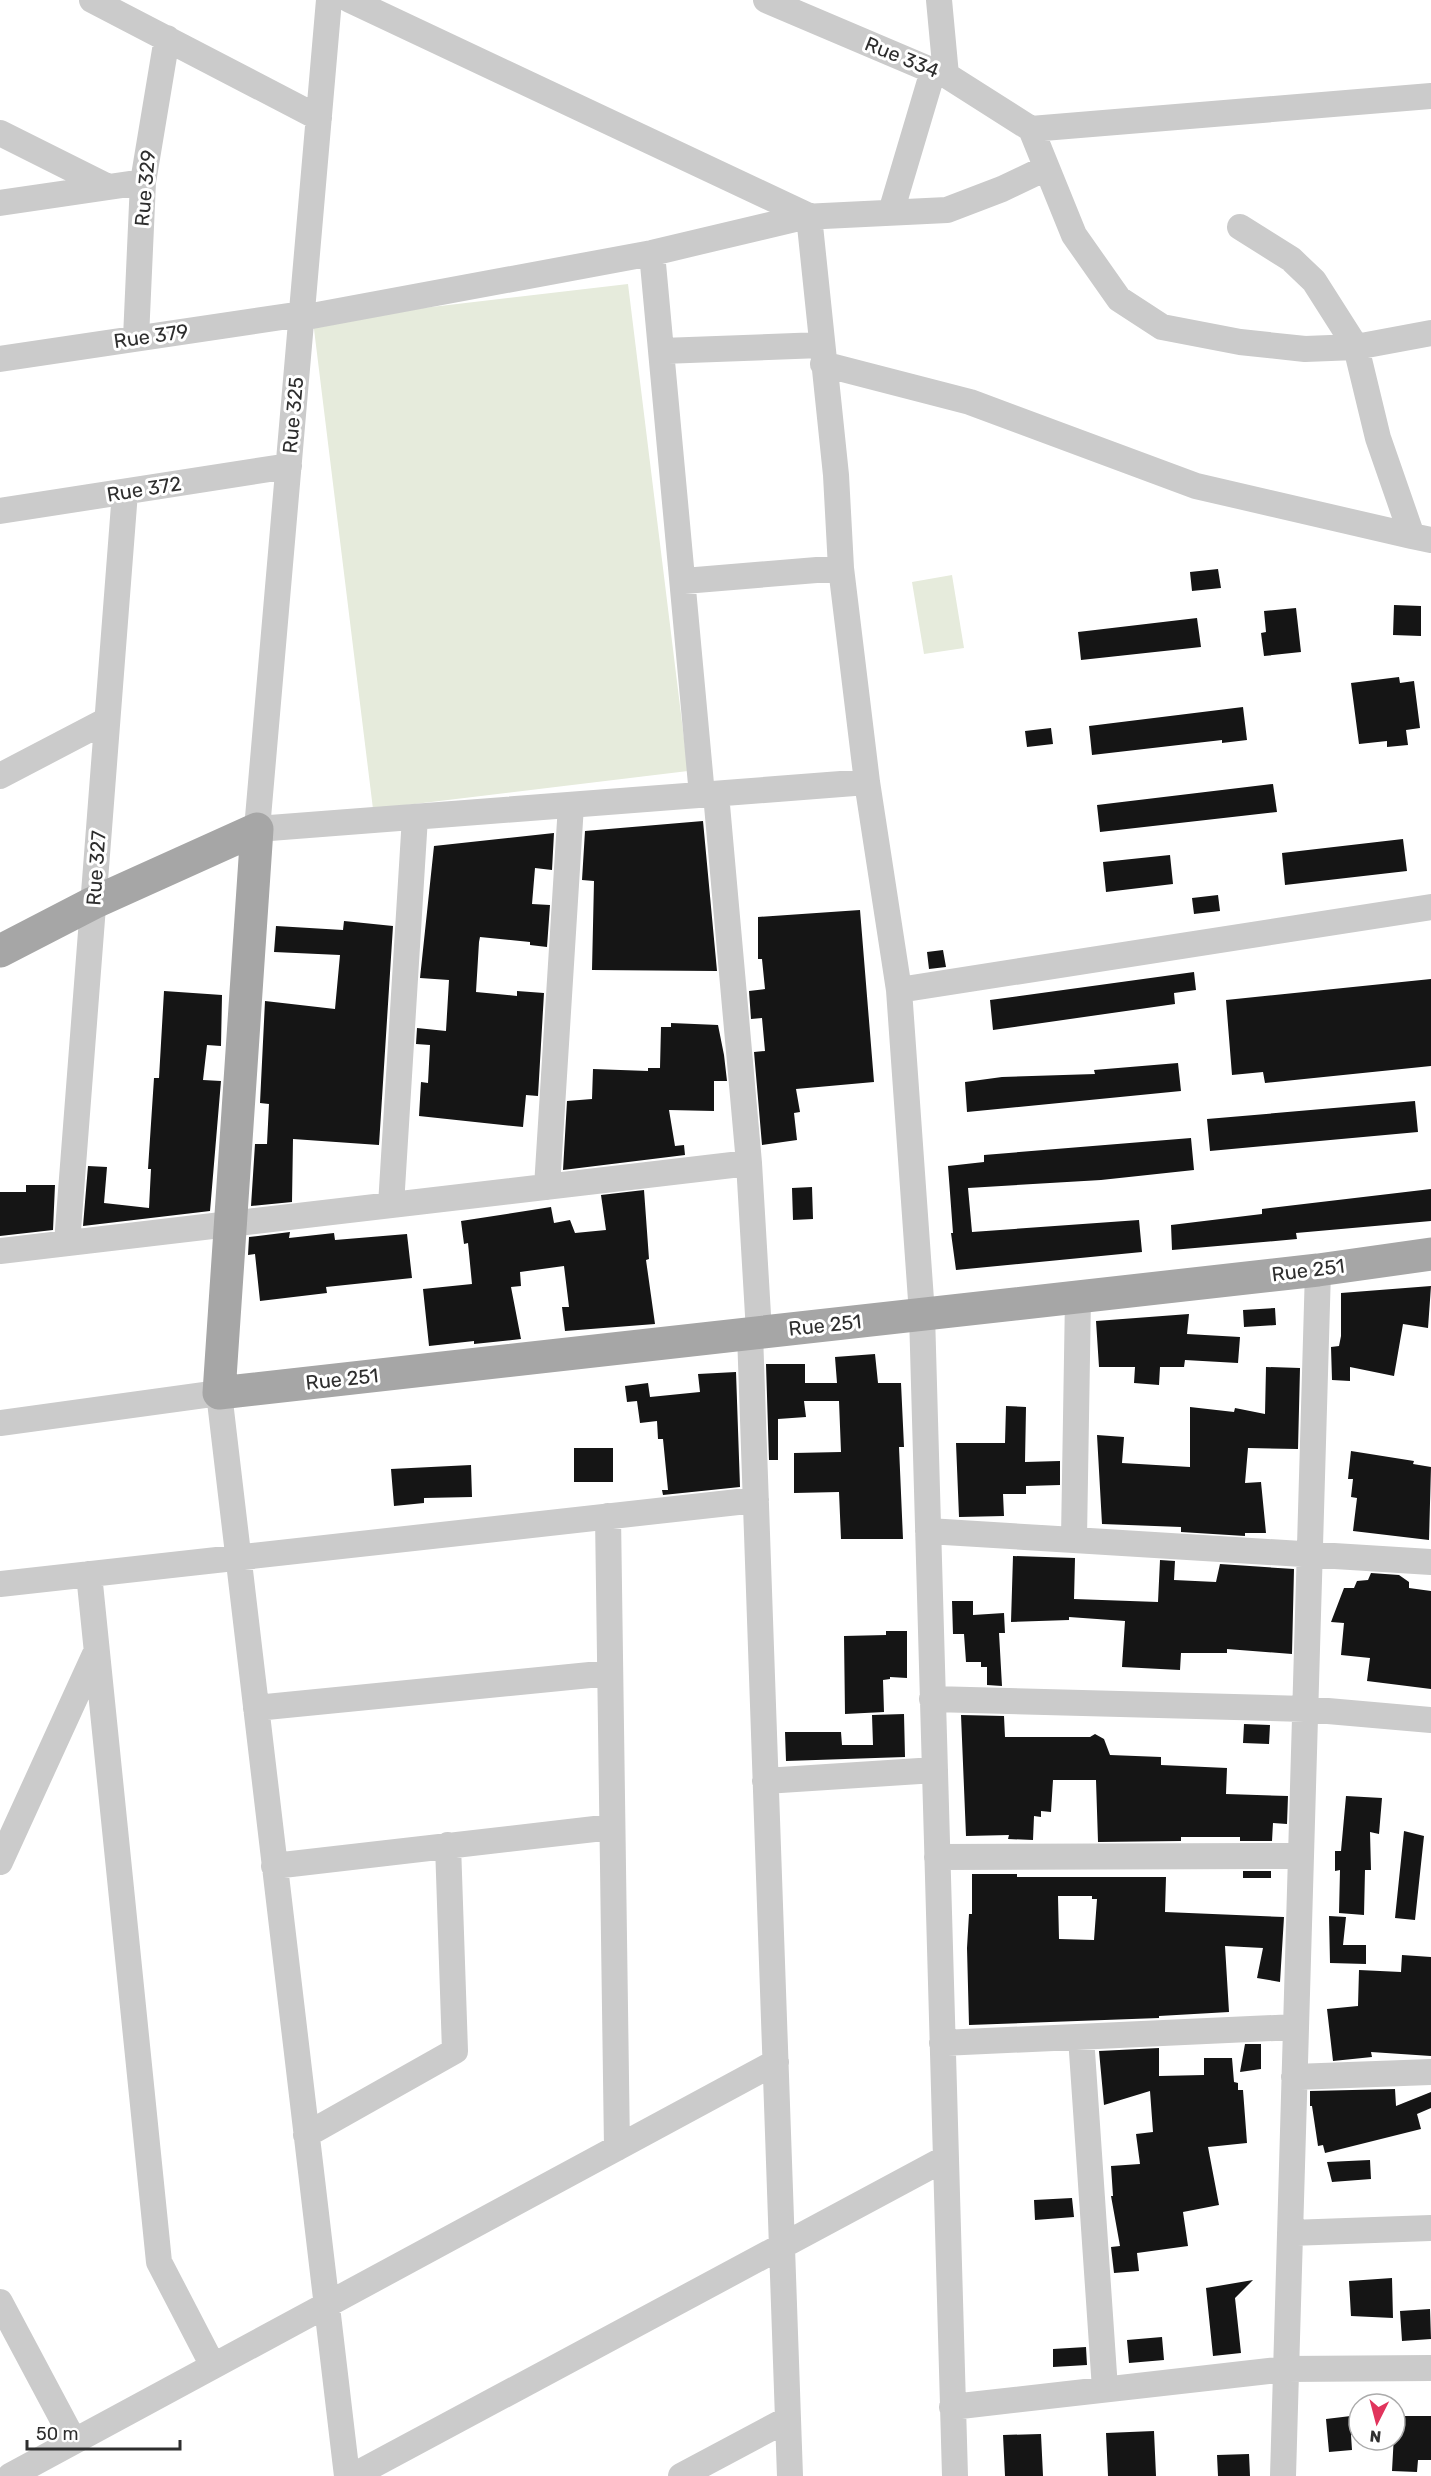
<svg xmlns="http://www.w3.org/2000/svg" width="1431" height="2476" font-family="Rubik,sans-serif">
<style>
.green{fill:#e6ebdc}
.building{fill:#151515;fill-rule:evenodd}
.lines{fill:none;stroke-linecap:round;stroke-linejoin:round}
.minor{stroke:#cbcbcb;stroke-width:26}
.major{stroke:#a6a6a6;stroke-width:33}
.labels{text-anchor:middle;stroke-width:6;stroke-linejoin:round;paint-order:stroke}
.street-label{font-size:20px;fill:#2e2e2e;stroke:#fff}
</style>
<rect width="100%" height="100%" fill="#fff"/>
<!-- green -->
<path class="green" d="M628 284 688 771 373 809 313 321Z
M952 575 964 648 924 654 912 582Z"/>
<!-- building -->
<path class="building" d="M1218 569 1221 588 1192 591 1190 572Z
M1394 605 1421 606V636L1393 635Z
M1296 608 1301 652 1264 656 1261 633 1266 632 1264 611Z
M1197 618 1201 647 1081 660 1078 632Z
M1399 677 1400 683 1414 681 1420 728 1406 730 1408 745 1387 747V741L1359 744 1351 683Z
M1243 707 1247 740 1222 743V740L1092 755 1089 726Z
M1051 728 1053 744 1027 747 1025 731Z
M1273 784 1277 812 1100 832 1097 805Z
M703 821 717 971 592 970 594 881 582 880 585 831Z
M554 833 552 870 535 868 532 904 550 905 547 947 530 945V942L480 937 479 942 476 992 517 996V991L544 993 538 1096 526 1095 523 1127 419 1116 421 1082 428 1083 430 1045 416 1044 417 1028 446 1031 449 980 420 978 434 846Z
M1403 839 1407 871 1285 885 1282 853Z
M1170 855 1173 884 1106 892 1103 862Z
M1218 895 1220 911 1194 914 1192 898Z
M860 910 874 1082 796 1089 800 1112 794 1113 797 1140 762 1145 754 1052 765 1051 762 1018 751 1019 749 991 765 989 762 959H758V917Z
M344 921 393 926 379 1145 293 1139 292 1202 251 1206 255 1144H267L269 1104 260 1103 265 1001 335 1009 340 955 274 952 276 926 343 930Z
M943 950 946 967 929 969 927 952Z
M1194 972 1196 990 1174 993 1175 1004 993 1030 990 1000Z
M1431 979V1066L1265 1083 1263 1072 1232 1075 1226 1000Z
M164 991 222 995 221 1046 207 1045 203 1080 221 1081 210 1211 83 1226 88 1166 107 1167 104 1203 149 1208 151 1169H148L154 1078H159Z
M671 1023 718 1025 724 1055 727 1081H714V1111L669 1110 675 1146 684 1145 685 1155 563 1170 567 1101 592 1099 593 1069 648 1071V1068H660L661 1027H671Z
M1178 1063 1181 1091 967 1112 965 1082 1002 1077 1095 1074 1094 1070Z
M1415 1101 1418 1132 1210 1151 1207 1119Z
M1191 1138 1194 1170 1101 1180 968 1188 972 1232 1139 1220 1142 1252 956 1270 951 1233H953L948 1166 984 1162V1155Z
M26 1185H55L53 1230 0 1236V1192H26Z
M812 1187 813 1219 793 1220 792 1188Z
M1431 1189V1221L1296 1233 1297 1239 1172 1250 1171 1225 1262 1214V1209Z
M644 1190 649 1259 646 1260 655 1324 565 1331 562 1307H569L564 1266 520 1272 521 1286 511 1287 521 1339 474 1344V1341L429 1346 423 1289 472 1284 468 1243 464 1244 461 1221 551 1207 554 1223 570 1220 575 1233 606 1230 601 1195Z
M290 1232 289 1238 334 1233 335 1240 407 1234 412 1278 326 1287 327 1293 260 1301 255 1254 248 1255 249 1237Z
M1431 1286 1428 1328 1403 1324 1394 1376 1350 1367V1381L1332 1380 1331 1347 1339 1346 1341 1336V1293Z
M1275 1308 1276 1325 1244 1327 1243 1310Z
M1189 1314 1187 1334 1240 1337 1238 1363 1185 1360 1184 1367H1160L1159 1385 1134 1383 1135 1367H1099L1096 1321Z
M875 1354 878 1383H901L904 1447H899L903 1539H841L839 1492 794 1493V1453L841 1452 839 1401H804L806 1417 778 1419V1460H769L766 1364H805V1383H837L835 1357Z
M1266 1367 1300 1368 1298 1449 1248 1448 1245 1483 1261 1482 1266 1533H1245V1536L1181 1532V1527L1102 1524 1097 1435 1124 1437 1122 1463 1190 1467V1407L1234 1412 1235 1408 1265 1414Z
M736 1372 740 1487 663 1495 662 1490H668L663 1439H658L657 1421 640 1423 637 1401 627 1402 625 1386 648 1383 650 1397 700 1392 698 1374Z
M1006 1406 1026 1407 1025 1462 1060 1461V1485L1026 1486V1494H1003L1004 1516 959 1517 956 1443H1005Z
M574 1448H613V1482H574Z
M1351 1451 1414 1461 1413 1464 1431 1467 1429 1540 1353 1531 1357 1498 1351 1497 1353 1479H1348Z
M471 1465 472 1497 424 1498V1503L394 1506 391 1469Z
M1013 1556 1075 1558 1074 1599 1158 1602 1160 1560 1175 1561 1174 1580 1216 1582 1220 1564 1294 1569 1292 1654 1227 1649V1653H1181L1180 1670 1122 1667 1125 1621 1069 1617V1620L1011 1622Z
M1371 1573 1399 1575 1409 1582V1588L1431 1591V1689L1367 1681 1370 1658 1341 1655 1344 1623 1331 1622 1344 1588H1354L1357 1581 1368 1580Z
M952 1601H973V1615L1004 1613 1005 1633H999L1002 1686 987 1685V1667H981V1662H966L964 1634H953Z
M886 1631H907V1678L890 1677V1679L883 1680 884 1712 845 1714 844 1636 886 1635Z
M904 1714 905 1757 786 1761 785 1732H841L842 1745H873L872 1715Z
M961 1715 1004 1716 1005 1737H1090L1095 1734 1104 1739 1110 1755 1161 1757V1765L1227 1768 1226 1794 1288 1796 1287 1824 1273 1823 1272 1841H1240V1837H1181V1841L1098 1842 1096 1780H1053L1051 1812 1041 1811V1817L1034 1816 1033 1840 1008 1839 1009 1835 966 1836Z
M1244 1724 1270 1725 1269 1744 1243 1743Z
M1346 1796 1382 1798 1379 1834 1370 1832 1371 1870H1365L1364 1915 1339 1913 1340 1870 1335 1871V1851H1341Z
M1404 1831 1424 1836 1415 1920 1395 1918Z
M1243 1871H1271V1878H1243Z
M972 1874H1017V1877H1166L1165 1912 1284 1917 1280 1982 1257 1978 1263 1948 1225 1946 1229 2012 1159 2016V2018L969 2025 967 1948 969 1914H972ZM1058 1896H1092V1899H1097L1094 1940 1059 1939Z
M1329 1916 1346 1917 1343 1945H1366V1964L1330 1963Z
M1402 1955 1431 1957V2056L1371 2052 1372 2057 1333 2061 1327 2009 1358 2006 1359 1970 1401 1972Z
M1245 2044H1261V2069L1240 2072Z
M1159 2048V2076L1204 2075V2058H1232L1234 2082 1238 2083V2090H1243L1247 2143 1208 2147 1219 2205 1183 2212 1188 2246 1137 2253 1139 2271 1114 2273 1111 2247 1120 2246 1111 2196H1113L1111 2166 1140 2164 1136 2134 1153 2132 1150 2091 1104 2105 1099 2051Z
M1395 2089 1396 2106 1431 2092V2108L1417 2114 1421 2129 1325 2153 1323 2145 1318 2146 1312 2106H1310V2091Z
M1370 2160 1371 2179 1332 2182 1327 2162Z
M1072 2198 1074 2217 1035 2220 1034 2200Z
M1392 2278 1393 2318 1351 2316 1349 2281Z
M1253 2280 1235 2298 1241 2353 1213 2356 1206 2288Z
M1430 2309 1431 2339 1402 2341 1400 2311Z
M1162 2337 1164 2360 1129 2363 1127 2340Z
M1086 2347 1087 2365 1053 2367V2349Z
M1359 2415V2434L1351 2435 1352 2450 1329 2452 1326 2419Z
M1395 2416H1431V2460H1418L1417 2472 1392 2471Z
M1154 2431 1156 2476H1108L1106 2433Z
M1041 2434 1043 2476H1005L1003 2435Z
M1249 2454 1250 2476H1218L1217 2455Z"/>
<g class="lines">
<!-- minor -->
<path class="minor" d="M92 0 319 118
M329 0 257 829 867 782
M350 0 809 216 836 475 841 568 867 782 899 990 922 1314 955 2476
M766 0 933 71 946 75 1031 129
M939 0 946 75
M1031 129 1074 235 1119 299 1162 327 1240 342 1305 349 1356 347 1431 333
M1031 129 1431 96
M0 133 108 187
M0 203 143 182
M891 212 933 71
M1240 227 1291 259 1314 281 1356 347 1378 438 1412 536 1431 540
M652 253 702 795
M301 318 652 253 803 217 947 210 1002 189 1046 168
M136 338 143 182 167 38
M662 351 821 345
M0 359 302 314
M823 364 970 402 1196 486 1412 536
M0 511 289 466
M684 581 841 568
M0 776 107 720
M716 794 749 1163 759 1332
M899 990 1431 907
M547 1187 571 805
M391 1205 415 817
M67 1243 125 492
M0 1251 749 1163
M750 1334 790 2476
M0 1423 219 1393 347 2476
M608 1516 617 2148
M928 1531 1431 1562
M1074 1538 1078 1297
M89 1574 159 2262 213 2366
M0 1584 756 1500
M932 1699 1305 1709 1431 1720
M256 1708 610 1673
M765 1781 935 1770
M937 1857 1301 1856
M0 1862 96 1652
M274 1866 612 1827
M1081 2037 1105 2389
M942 2043 1296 2027
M1294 2077 1431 2072
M306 2135 455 2051 448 1845
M1290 2233 1431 2228
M0 2302 74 2441
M952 2407 1286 2369 1431 2368
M10 2476 776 2062
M353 2476 946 2158
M681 2476 788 2419
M1283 2476 1318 1270"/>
<!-- major -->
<path class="major" d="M0 951 93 903 257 829 219 1393 1318 1270 1431 1254"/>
</g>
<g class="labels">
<!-- street labels -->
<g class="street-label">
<text transform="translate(902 57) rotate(22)" y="7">Rue 334</text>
<text transform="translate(145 188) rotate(-85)" y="7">Rue 329</text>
<text transform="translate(151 336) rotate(-8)" y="7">Rue 379</text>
<text transform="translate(293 415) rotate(-85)" y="7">Rue 325</text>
<text transform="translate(144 489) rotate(-9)" y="7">Rue 372</text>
<text transform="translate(96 868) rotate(-86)" y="7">Rue 327</text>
<text transform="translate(1308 1270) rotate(-7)" y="7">Rue 251</text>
<text transform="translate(825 1325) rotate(-6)" y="7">Rue 251</text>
<text transform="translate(342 1379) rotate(-6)" y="7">Rue 251</text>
</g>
</g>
<!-- north arrow -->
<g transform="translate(1377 2422) rotate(186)"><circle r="28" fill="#ffffff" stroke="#ababab" stroke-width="1.5"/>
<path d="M0-4.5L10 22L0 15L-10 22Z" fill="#e1345c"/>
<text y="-9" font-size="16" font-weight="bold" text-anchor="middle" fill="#2e2e2e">N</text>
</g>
<!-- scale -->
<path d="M27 2440v9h153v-9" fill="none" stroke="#2e2e2e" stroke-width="3"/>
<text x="36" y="2440" font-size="18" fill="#2e2e2e" stroke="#ffffff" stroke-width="4.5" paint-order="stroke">50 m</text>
</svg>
